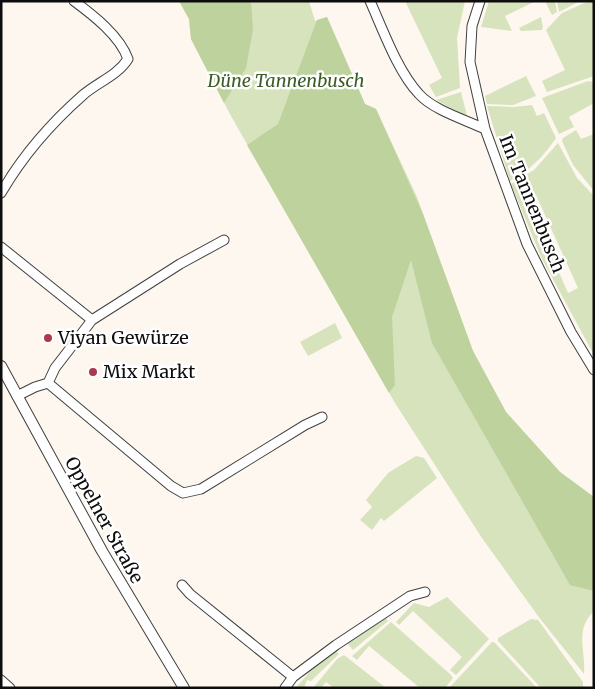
<svg xmlns="http://www.w3.org/2000/svg" width="595" height="689" font-family="Merriweather,serif">
<style>
.green{fill:#d7e3bc;fill-rule:evenodd}
.forest{fill:#bed29e}
.lines{fill:none;stroke-linecap:round;stroke-linejoin:round}
.minor-casing{stroke:#404040;stroke-width:11}
.tertiary-casing{stroke:#404040;stroke-width:12}
.minor{stroke:#fff;stroke-width:9}
.tertiary{stroke:#fff;stroke-width:10}
.poi-dot{fill:#ab3751;stroke:#fff;stroke-width:2}
.labels{text-anchor:middle;stroke-width:5;stroke-linejoin:round;paint-order:stroke}
.park-label{font-size:18px;font-style:italic;fill:#3b5c25;stroke:#fff}
.street-label{font-size:18px;fill:#0d0d0d;stroke:#fff}
.poi-label{font-size:18px;fill:#0d0d0d;stroke:#fff;text-anchor:start}
</style>
<rect width="100%" height="100%" fill="#fdf7ef"/>
<!-- green -->
<path class="green" d="M179 1H309L315 21 327 17 365 104 376 109 417 197 473 351 506 412 560 472 594 497V611C574 630 586 651 584 674L538 616 482 538 395 403 231 116 191 39 189 19Z
M405 1H465L457 38 460 88 436 97 429 85 442 78Z
M489 1H536L505 16 512 31 481 27Z
M545 1H555L557 12 552 15Z
M557 1H580L559 12Z
M589 1H594V76L547 92 542 81 565 70 546 30 562 13Z
M541 17 543 27 542 30 521 31 519 28Z
M526 76 536 96 513 105 487 104 485 96Z
M588 81 594 82V103L569 117 574 127 559 134 542 98Z
M461 92 467 116 475 121 436 100Z
M532 105 537 116 544 113 556 138C544 156 529 171 510 181L487 106 514 107Z
M576 130 581 139 594 134V191L573 165 562 141 563 138Z
M558 143 577 178 594 196V355L541 257 511 184 534 170ZM536 195 578 288 568 293 527 199Z
M335 323 342 338 308 356 300 342Z
M416 456 424 458 437 478 384 521 381 518 372 530 360 520 372 507 366 500 388 473Z
M447 597 489 639 456 675 450 670 462 657 413 611 399 625 396 622 414 603 429 607Z
M385 617 388 621 353 650 347 643Z
M531 619 538 620 583 682V688H541L498 641V638Z
M391 622 450 674 453 678 445 688H420L369 646 357 660 352 656Z
M492 642H494L537 688H449Z
M335 649 339 654 311 681 307 680 304 688H296L311 670 310 668Z
M344 655 386 688H334L326 682 321 688H313L337 659Z"/>
<!-- forest -->
<path class="forest" d="M179 1H251L253 30 246 68 224 103 191 39 189 19Z
M327 17 365 104 376 109 423 214 473 351 506 412 560 472 594 497V591L570 585 432 343 411 260 392 317 395 385 389 393 247 145 278 124 317 20Z"/>
<g class="lines">
<!-- minor casing -->
<g class="minor-casing">
<path id="minor" d="M370 1C383 30 398 72 419 94 433 110 466 120 485 129
M480 1 472 26 470 62 485 129 527 244 571 332 594 370
M1 193C23 155 50 124 83 95 98 82 117 76 128 59 120 36 93 15 74 1
M1 247 92 320
M48 383 55 368 92 320 180 264 224 240
M17 396 35 387 48 383 171 486 183 493 201 489 305 425 322 417
M182 585 190 594 293 677
M1 680 10 688
M285 688 293 677 336 645 410 596 425 592"/>
</g>
<!-- tertiary casing -->
<g class="tertiary-casing">
<path id="tertiary" d="M1 366 102 551 184 688"/>
</g>
<!-- minor -->
<use href="#minor" class="minor"/>
<!-- tertiary -->
<use href="#tertiary" class="tertiary"/>
</g>
<!-- markers -->
<g class="poi-dot">
<circle cx="48" cy="338" r="5"/>
<circle cx="93" cy="372" r="5"/>
</g>
<g class="labels">
<!-- park labels -->
<g class="park-label">
<text x="286" y="87">Düne Tannenbusch</text>
</g>
<!-- street labels -->
<g class="street-label">
<text transform="translate(532 204) rotate(68)" y="6">Im Tannenbusch</text>
<text transform="translate(104 520) rotate(61)" y="6">Oppelner Straße</text>
</g>
<!-- poi labels -->
<g class="poi-label">
<text x="58" y="344">Viyan Gewürze</text>
<text x="103" y="378">Mix Markt</text>
</g>
</g>
<!-- border -->
<rect width="595" height="689" fill="none" stroke="#0d0d0d" stroke-width="5"/>
</svg>
